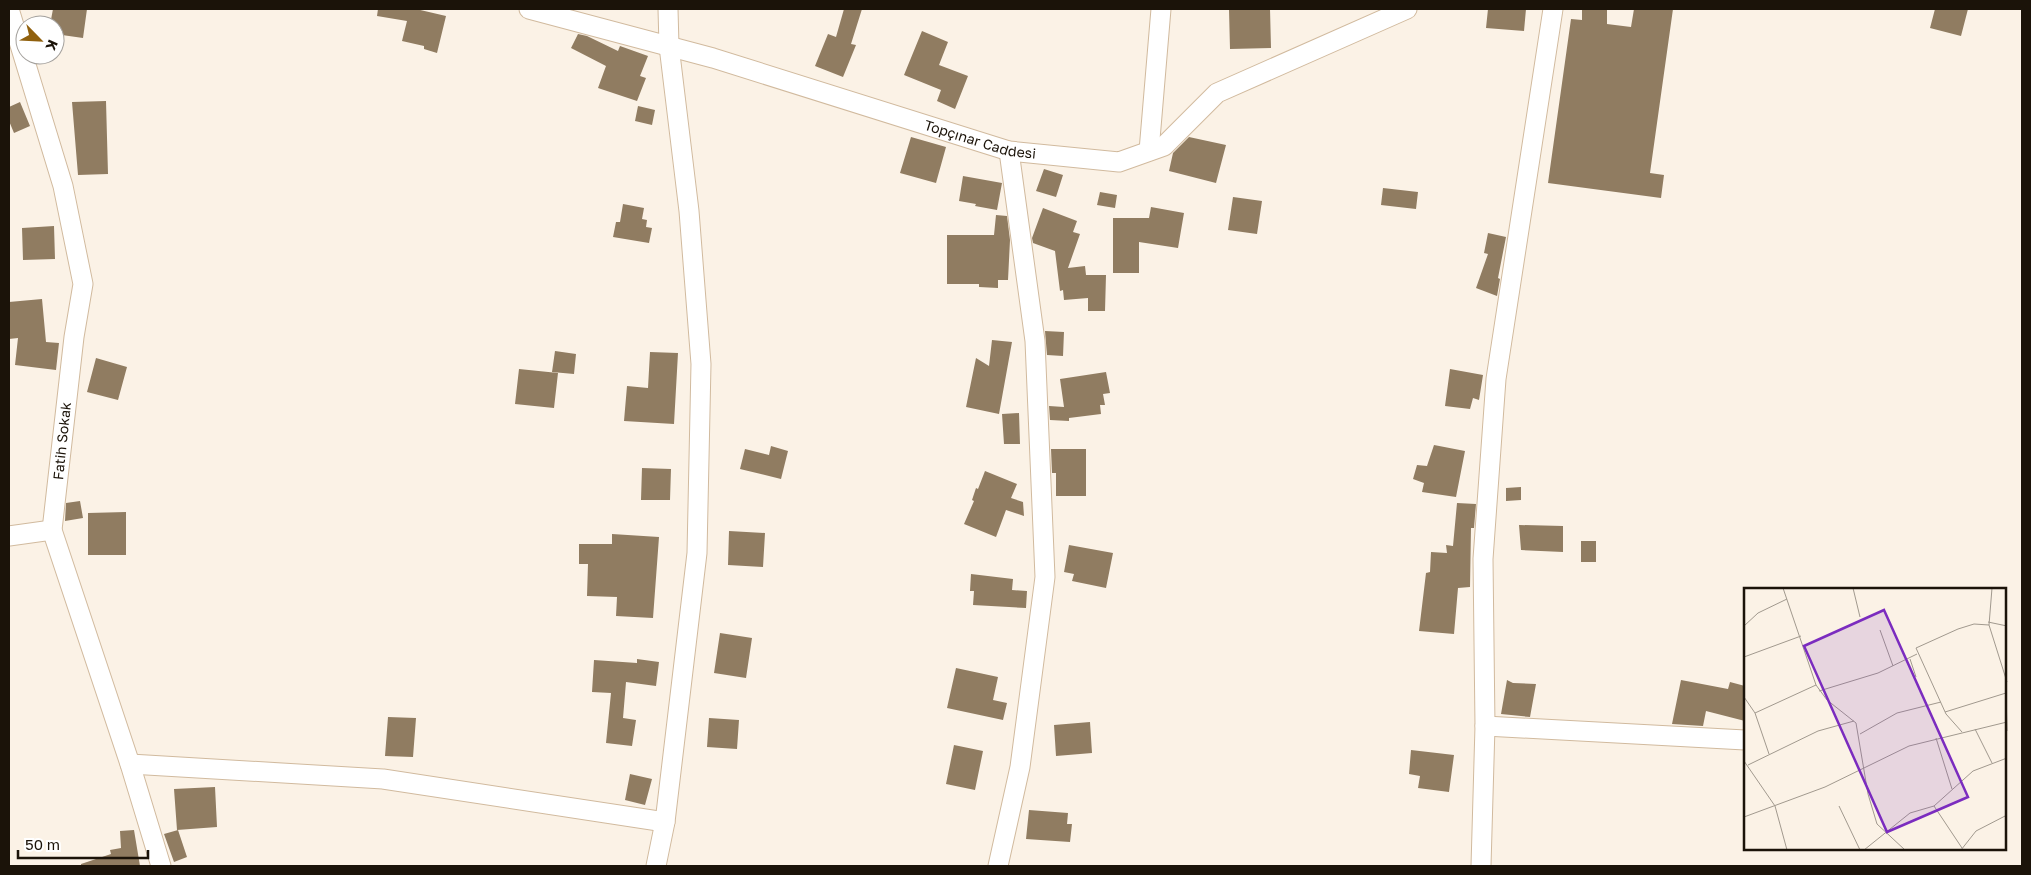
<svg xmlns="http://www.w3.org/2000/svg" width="2031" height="875" font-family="'Golos Text',sans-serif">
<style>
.building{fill:#907c61}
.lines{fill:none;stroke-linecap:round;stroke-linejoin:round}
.minor-casing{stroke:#d1ba9e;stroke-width:21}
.minor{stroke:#fff;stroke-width:19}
.labels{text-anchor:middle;stroke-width:5;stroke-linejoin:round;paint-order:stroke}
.street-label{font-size:14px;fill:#1b1309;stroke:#fff}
.inset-road{fill:none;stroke:#a1998e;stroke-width:1}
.view{fill:#7b2cbf;fill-opacity:0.15;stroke:#7b2cbf;stroke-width:2.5}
.inset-edge{fill:none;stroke:#1b1309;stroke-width:2.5}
</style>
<rect width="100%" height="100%" fill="#fbf2e6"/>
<!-- building -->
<path class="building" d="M53 9H87L83 38 55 34V25H50Z
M378 9H416L446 16 437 53 424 49V46L402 41 407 21 377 16Z
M844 9H862L851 44 856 45 843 77 815 66 828 34 836 37Z
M1229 9H1270L1271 48 1230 49Z
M1488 9H1526L1524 31 1486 28Z
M1582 9H1607V24L1631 27 1634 9H1673L1650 173 1664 175 1661 198 1548 183 1571 19 1582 20Z
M1935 9H1968L1961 36 1930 28Z
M922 31 948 42 939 65 968 76 955 109 937 101 941 90 904 75Z
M578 34 587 36 618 51 620 46 648 56 640 76 646 78 637 101 598 88 606 66 571 48Z
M106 101 108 174 78 175 72 102Z
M20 102 30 126 14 133 9 121V107Z
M638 106 655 110 652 125 635 121Z
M911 137 946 147 936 183 900 173Z
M1189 137 1226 145 1216 183 1169 171 1173 153Z
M1044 169 1063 175 1056 197 1036 191Z
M963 176 1002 183 997 210 975 206 976 204 959 201Z
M1383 188 1418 192 1416 209 1381 205Z
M1100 192 1117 195 1115 208 1097 205Z
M1233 197 1262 201 1257 234 1228 230Z
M623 204 644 208 642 219 647 220 646 227 652 228 649 243 613 237 616 222H620Z
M1151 207 1184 213 1178 248 1139 242V273H1113V218H1149Z
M1043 208 1077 221 1073 232 1080 234 1068 268 1085 266 1086 275H1106L1105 311H1088V298L1064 300 1063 290 1060 291 1055 251 1033 243 1032 238Z
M996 215 1007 216 1010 240 1008 280H998V288L979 287V284H947V235H994Z
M54 226 55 259 23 260 22 228Z
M1488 233 1506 237 1498 278 1500 279 1497 296 1476 288 1488 254 1484 253Z
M42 299 46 342 59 343 56 370 15 365 18 338 9 339V302Z
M1045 331 1064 332 1063 356 1047 355Z
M992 340 1012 342 999 414 966 407 976 358 989 366Z
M555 351 576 354 574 374 552 372Z
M650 352 678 353 674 424 624 421 627 386 648 388Z
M96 358 127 367 118 400 87 392Z
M519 369 558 373 554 408 515 404Z
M1450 369 1483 375 1479 400 1473 398 1470 409 1445 406Z
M1106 372 1110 393 1103 394 1105 405H1100L1101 414 1069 418V421L1050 420 1049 406 1064 407 1060 379Z
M1019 413 1020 444H1004L1002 414Z
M1434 445 1465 451 1456 497 1422 492 1424 483 1413 479 1417 465 1427 466Z
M771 446 788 451 781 479 740 469 745 449 769 455Z
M1051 449H1086V496H1056V473H1052Z
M642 468 671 469 670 500H641Z
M985 471 1017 484 1011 498 1023 502 1024 516 1006 510 996 537 964 524 974 501 972 500 976 488 978 489Z
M1521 487V500L1506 501V488Z
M80 501 83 518 65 521 66 503Z
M1457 503 1476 504 1474 528H1471L1470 587 1458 588 1454 634 1419 631 1426 573 1430 572 1431 552 1447 553 1446 545 1453 546Z
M126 512V555H88V513Z
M1519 525 1563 526V552L1521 550Z
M729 531 765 533 763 567 728 565Z
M612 534 659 537 653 618 616 616 617 597 587 596 588 564H579V544H612Z
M1581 541H1596V562H1581Z
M1069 545 1113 553 1106 588 1072 581 1074 574 1064 572Z
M971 574 1013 579 1012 590 1027 591 1026 608 973 605 974 591H970Z
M720 633 752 638 746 678 714 673Z
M637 659 659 662 656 686 626 682 623 718 636 720 632 746 606 743 611 693 592 692 594 660 637 663Z
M956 668 998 677 993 700 1007 703 1003 720 947 708Z
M1507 680 1513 683 1536 684 1530 717 1501 714Z
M1681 680 1728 689 1730 682 1745 686V721L1706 711 1703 726 1672 724Z
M388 717 416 718 413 757 385 756Z
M709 718 739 720 737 749 707 747Z
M1090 722 1092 753 1056 756 1054 725Z
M954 745 983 751 975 790 946 784Z
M1411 750 1454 755 1449 792 1418 788 1420 776 1409 774Z
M630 774 652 779 645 805 625 800Z
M215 787 217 827 177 830 174 789Z
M1029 810 1068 813 1067 824H1072L1070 842 1026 839Z
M134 830 140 866H81V864L111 854 110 850 121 848 120 831Z
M178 830 187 857 174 862 164 834Z"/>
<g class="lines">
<!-- minor casing -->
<g class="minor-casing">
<g id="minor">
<path d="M9 9 63 186 83 284 74 337 52 530 130 764 161 866"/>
<path id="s1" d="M529 9 713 58 1009 151 1119 162 1164 146 1217 93 1407 9"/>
<path d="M1149 151 1161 9"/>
<path d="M9 536 52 530"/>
<path d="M1485 726 1745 740"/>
<path d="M130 764 383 779 665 822"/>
<path d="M656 866 665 822 697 553 701 364 689 211 669 46 668 9"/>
<path d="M998 866 1020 767 1045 577 1035 341 1009 151"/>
<path d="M1481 866 1485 726 1483 559 1496 379 1553 9"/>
</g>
</g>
<!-- minor -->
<use href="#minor" class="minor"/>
</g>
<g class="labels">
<!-- street labels -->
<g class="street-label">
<text dy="5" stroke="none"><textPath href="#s1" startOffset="470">Topçınar Caddesi</textPath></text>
<text transform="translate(62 441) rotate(-84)" y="5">Fatih Sokak</text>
</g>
</g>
<!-- overview -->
<g transform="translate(1744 588)">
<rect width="262" height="262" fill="#fbf2e6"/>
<path class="inset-road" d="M39 0 72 97 83 112 112 135 124 206 133 236 161 262M109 0 116 29M248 0 245 37 263 94M244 34 263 38M0 38 14 25 43 11M136 42 149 78M0 69 57 48M166 71 172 89M75 103 134 85 173 66M262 105 263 143M0 109 11 125 25 166M201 124 262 105M11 125 72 97M231 141 248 175M218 144 202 126 172 60 214 41 230 36 245 37M116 146 153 125 197 114M192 150 208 201M0 173 31 218 43 262M4 177 74 143 110 133M95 218 116 262M190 218 218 260M0 229 81 199 165 158 263 134M120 262 166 225 190 218 229 183 263 170M217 262 232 243 263 227"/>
<path class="view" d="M140 22 224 209 143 244 60 58Z"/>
<rect width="262" height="262" class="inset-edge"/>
</g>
<!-- border -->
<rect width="2031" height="875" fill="none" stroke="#1b1309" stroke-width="20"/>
<!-- north arrow -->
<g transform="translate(40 40) rotate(114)"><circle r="24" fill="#ffffff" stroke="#a4a19d"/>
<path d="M0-4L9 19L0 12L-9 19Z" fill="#90600d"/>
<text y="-8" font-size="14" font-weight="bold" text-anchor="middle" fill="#1b1309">K</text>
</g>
<!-- scale -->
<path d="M18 850v8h130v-8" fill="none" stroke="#1b1309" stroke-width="2.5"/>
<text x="25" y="850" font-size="15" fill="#1b1309" stroke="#ffffff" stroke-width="4" paint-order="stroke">50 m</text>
</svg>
